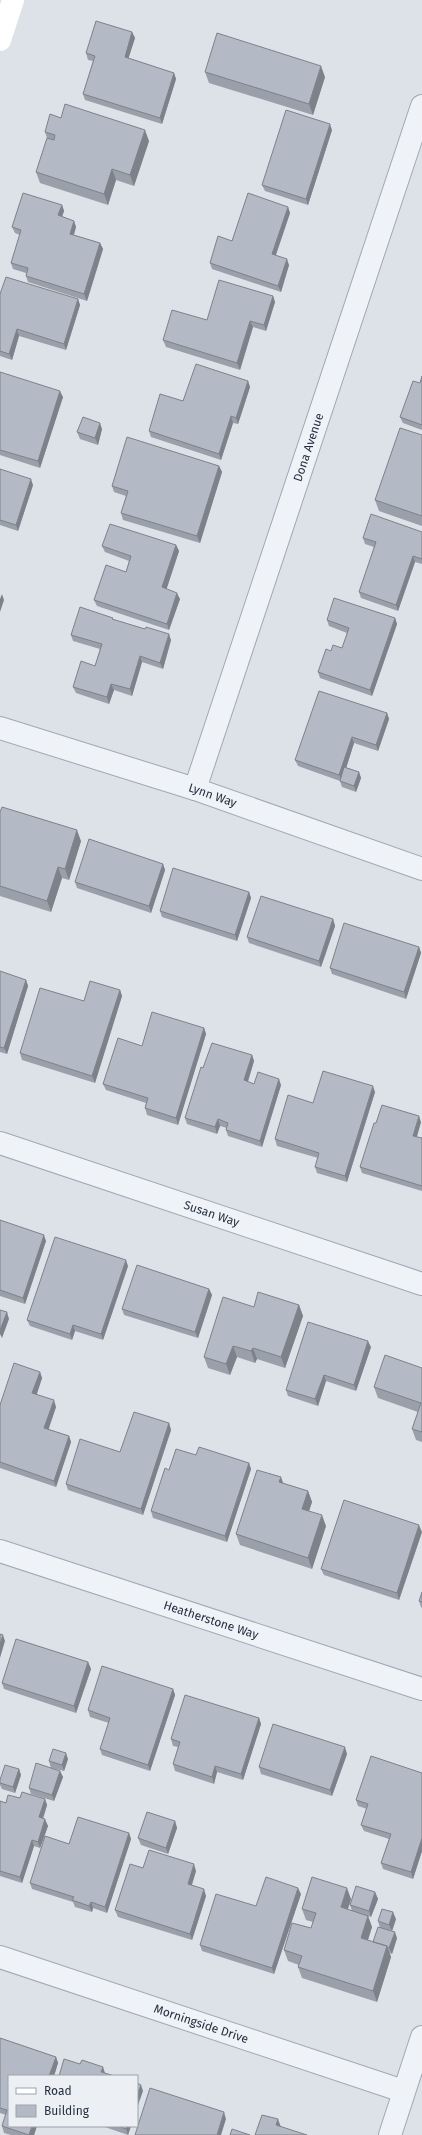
<svg xmlns="http://www.w3.org/2000/svg" width="422" height="2135" font-family="'Fira Sans',sans-serif">
<style>
.lines{fill:none;stroke-linecap:round;stroke-linejoin:round}
.street-casing{stroke:#a2a8b2;stroke-width:24}
.street{stroke:#eff2f6;stroke-width:22}
.secondary{stroke:#fff;stroke-width:22}
.wall{fill:#9aa0a9}
.shaded-wall{fill:#7d828a}
.building{fill:#b3bac5;stroke:#7d828a}
.labels{text-anchor:middle;stroke-width:3;stroke-linejoin:round;paint-order:stroke}
.street-label{font-size:12px;fill:#252f3f;stroke:#ecf0f5}
</style>
<rect width="100%" height="100%" fill="#dde1e8"/>
<g class="lines">
<!-- street casing -->
<g class="street-casing">
<g id="street">
<path id="s1" d="M0 728 195 789 422 869"/>
<path id="s2" d="M195 789 422 106"/>
<path id="s3" d="M0 1143 422 1284"/>
<path id="s4" d="M0 1551 422 1689"/>
<path id="s5" d="M0 1957 403 2091"/>
<path d="M390 2135 422 2037"/>
</g>
</g>
<!-- street -->
<use href="#street" class="street"/>
<!-- secondary -->
<path class="secondary" d="M0 40 13 0"/>
</g>
<!-- wall -->
<path class="wall" d="M132 32 135 38 128 58 174 73 176 79 162 124 85 100 83 94 93 61 88 60 86 53Z
M205 72 325 77 313 115 209 83Z
M61 118 149 141 134 186 116 180 108 205 40 183 36 172 47 138 45 132Z
M332 130 308 205 265 191 262 185Z
M62 205 64 211 62 217 74 221 76 227 74 235 100 243 103 249 87 301 28 282 26 276V273L13 269 11 263 20 235 15 233 12 227Z
M288 207 290 213 276 255 289 265 281 292 212 269 210 263 232 241Z
M0 294 78 299 80 305 66 350 19 336 12 360 0 356Z
M273 296 275 302 266 331 253 327 240 370 166 347 163 340 207 320Z
M0 372 63 397 40 468 0 455Z
M422 376V430L403 423 400 417 420 383Z
M248 381 250 387 238 424 233 423 221 460 151 437 149 431 183 401Z
M102 429 98 445 80 439 77 432Z
M422 435V526L379 511 375 500Z
M219 466 222 472 200 543 123 520 121 513 126 496 114 492 112 486Z
M0 469 33 485 18 531 0 525Z
M422 532V564L415 562 398 611 361 598 359 592 374 547 365 544 363 538Z
M176 545 179 551 166 589 180 599 169 630 97 606 94 600 126 572 129 561 105 552 102 546Z
M395 618 397 624 372 696 320 678 318 672 331 651 342 648 347 633 329 626 327 620Z
M114 620 171 640 163 669 142 662 132 696 114 690 109 704 76 693 73 687 95 666 100 649 73 641 71 635Z
M387 713 389 719 378 751 354 743 346 768 359 772 361 778 356 792 342 787 340 781 298 766 295 760Z
M0 812 81 841 69 880 62 878 51 912 0 896Z
M163 864 165 870 151 913 77 888 75 882Z
M249 892 251 898 237 941 162 917 160 911Z
M333 919 335 926 321 967 249 943 247 937Z
M419 947 421 953 406 999 332 974 330 968Z
M0 971 26 980 28 986 7 1054 0 1052Z
M120 990 122 996 95 1083 22 1060 20 1053 84 1001Z
M204 1028 206 1034 178 1125 147 1115 145 1108 146 1103 106 1090 103 1084 142 1046Z
M252 1055 254 1061 248 1082 254 1084 281 1085 262 1147 228 1136 226 1130 227 1128 220 1126 217 1134 187 1124 185 1118 203 1068Z
M375 1092 347 1182 317 1173 315 1167 318 1158 277 1146 275 1139 313 1103Z
M421 1122 417 1137 422 1138V1191L362 1173 360 1167 376 1123Z
M0 1220 46 1241 25 1304 0 1296Z
M128 1266 103 1340 75 1331 72 1340 30 1326 27 1320Z
M209 1289 212 1295 198 1338 124 1315 122 1309Z
M299 1305 303 1316 285 1368 257 1359 255 1363 237 1357 230 1375 208 1368 204 1357 254 1307Z
M371 1347 356 1391 326 1381 318 1406 288 1396 286 1390Z
M422 1368V1442L416 1440 412 1429 418 1412 378 1398 374 1387Z
M40 1372 42 1378 36 1395 56 1407 48 1429 69 1436 71 1442 56 1487 0 1468V1405Z
M169 1423 171 1430 143 1515 68 1490 66 1484Z
M196 1455 249 1463 251 1469 227 1542 153 1518 151 1511 169 1470Z
M283 1483 308 1491 312 1502 309 1511 326 1526 312 1569 240 1545 236 1534Z
M422 1532 399 1600 324 1575 321 1569Z
M422 1592V1608L421 1607 419 1601Z
M88 1662 91 1669 76 1713 4 1689 2 1683Z
M173 1689 175 1695 150 1771 102 1755 100 1749 109 1723 90 1717 88 1710Z
M259 1718 261 1724 243 1780 217 1772 214 1784 175 1771 173 1764 178 1747 173 1746 171 1739Z
M347 1754 332 1796 261 1774 259 1767Z
M68 1759 64 1771 51 1768 49 1761Z
M19 1769 21 1775 15 1793 2 1789 0 1785V1780Z
M60 1771 63 1777 54 1801 31 1794 29 1788Z
M422 1773V1851L413 1879 383 1869 381 1863 389 1839 364 1831 361 1825 367 1809 358 1806 356 1800Z
M20 1798 45 1799 47 1805 43 1819 48 1826 40 1848 34 1846 22 1883 0 1876V1801L6 1803Z
M175 1821 177 1828 168 1854 141 1845 138 1838Z
M129 1833 131 1839 107 1913 93 1908 92 1912 75 1907 73 1902 32 1889 30 1883 69 1844Z
M143 1868 196 1871 192 1885 206 1896 192 1940 118 1917 115 1910Z
M375 1892 378 1899 371 1917 368 1916 372 1927 368 1940 373 1942 397 1938 392 1954 390 1953 391 1957 377 2002 302 1978 298 1967 299 1965 288 1961 284 1950 311 1928 313 1922 306 1920 302 1909 351 1899 348 1909 352 1911 350 1905Z
M301 1894 274 1974 202 1951 200 1945 256 1906Z
M396 1919 392 1931 380 1928 378 1921Z
M0 2038 56 2057 58 2063 54 2076H9L37 2126 34 2135H11L4 2133 2 2126 6 2115 0 2113Z
M102 2126H131L128 2135Z"/>
<!-- shaded-wall -->
<path class="shaded-wall" d="M132 32 135 38 127 63 125 57Z
M321 66 325 77 313 115 309 104Z
M174 73 176 79 162 124 160 118Z
M330 124 332 130 308 205 306 199Z
M145 130 149 141 134 186 130 175Z
M112 169 116 180 108 205 104 194Z
M62 205 64 211 60 222 58 215Z
M288 207 290 213 274 260 272 254Z
M74 221 76 227 72 240 70 234Z
M100 243 103 249 87 301 84 294Z
M287 259 289 265 281 292 278 286Z
M273 296 275 302 266 331 264 325Z
M78 299 80 305 66 350 64 344Z
M250 321 253 327 240 370 237 363Z
M17 329 19 336 12 360 9 354Z
M248 381 250 387 238 424 236 418Z
M60 391 63 397 40 468 38 461Z
M231 416 233 423 221 460 219 454Z
M100 423 102 429 98 445 95 438Z
M219 466 222 472 200 543 197 536Z
M31 479 33 485 18 531 16 525Z
M176 545 179 551 165 594 162 587Z
M413 556 415 562 398 611 396 605Z
M177 593 180 599 169 630 167 624Z
M2 594 4 600 0 612V599Z
M395 618 397 624 372 696 370 690Z
M169 634 171 640 163 669 160 663Z
M140 656 142 662 132 696 130 689Z
M111 684 114 690 109 704 107 697Z
M387 713 389 719 378 751 376 745Z
M352 737 354 743 342 781 339 775Z
M359 772 361 778 356 792 354 786Z
M77 830 81 841 69 880 65 869Z
M163 864 165 870 151 913 149 906Z
M58 867 62 878 51 912 47 901Z
M249 892 251 898 237 941 235 935Z
M333 919 335 926 321 967 319 961Z
M419 947 421 953 406 999 404 992Z
M26 980 28 986 7 1054 4 1048Z
M120 990 122 996 95 1083 92 1076Z
M204 1028 206 1034 178 1125 176 1118Z
M252 1055 254 1061 246 1087 244 1080Z
M279 1079 281 1085 262 1147 260 1141Z
M373 1086 375 1092 347 1182 345 1176Z
M419 1116 421 1122 415 1142 413 1136Z
M218 1119 220 1126 217 1134 215 1127Z
M44 1235 46 1241 25 1304 23 1298Z
M126 1260 128 1266 103 1340 101 1334Z
M209 1289 212 1295 198 1338 195 1332Z
M299 1305 303 1316 285 1368 281 1357Z
M7 1312 9 1319 2 1338 0 1334V1330Z
M73 1325 75 1331 72 1340 70 1334Z
M368 1341 371 1347 356 1391 354 1385Z
M233 1346 237 1357 230 1375 226 1364Z
M253 1348 257 1359 255 1363 251 1351Z
M40 1372 42 1378 35 1400 32 1393Z
M324 1375 326 1381 318 1406 315 1399Z
M54 1400 56 1407 47 1434 44 1428Z
M169 1423 171 1430 143 1515 141 1509Z
M69 1436 71 1442 56 1487 54 1481Z
M249 1463 251 1469 227 1542 225 1536Z
M281 1477 285 1488 279 1482Z
M308 1491 312 1502 306 1520 302 1509Z
M322 1515 326 1526 312 1569 308 1558Z
M419 1525 422 1532 399 1600 397 1593Z
M3 1635 5 1641 0 1658V1644Z
M88 1662 91 1669 76 1713 74 1706Z
M173 1689 175 1695 150 1771 148 1765Z
M259 1718 261 1724 243 1780 241 1774Z
M345 1747 347 1754 332 1796 330 1790Z
M66 1753 68 1759 64 1771 62 1765Z
M215 1766 217 1772 214 1784 212 1777Z
M19 1769 21 1775 15 1793 13 1787Z
M60 1771 63 1777 54 1801 52 1795Z
M45 1799 47 1805 41 1824 39 1817Z
M45 1819 48 1826 40 1848 38 1842Z
M175 1821 177 1828 168 1854 166 1848Z
M129 1833 131 1839 107 1913 105 1907Z
M422 1838V1851L413 1879 411 1872Z
M32 1840 34 1846 22 1883 20 1877Z
M194 1864 196 1871 190 1890 188 1884Z
M298 1888 301 1894 274 1974 272 1968Z
M347 1888 351 1899 345 1918 341 1907Z
M204 1889 206 1896 192 1940 190 1934Z
M375 1892 378 1899 371 1917 369 1911Z
M91 1902 93 1908 92 1912 89 1906Z
M393 1912 396 1919 392 1931 389 1925Z
M368 1916 372 1927 365 1949 361 1938Z
M395 1932 397 1938 392 1954 389 1948Z
M387 1946 391 1957 377 2002 373 1991Z
M56 2057 58 2063 54 2076H49Z
M103 2067 105 2073 101 2072Z
M141 2085 143 2091 137 2108V2095Z
M224 2112 226 2119 221 2135H217Z
M278 2119 282 2130 276 2125Z
M32 2126H37L34 2135H29Z
M127 2126H131L128 2135 126 2129Z"/>
<!-- building -->
<path class="building" d="M96 21 132 32 125 57 174 73 160 118 83 94 95 56 86 53Z
M217 33 321 66 309 104 205 72Z
M65 104 145 130 130 175 112 169 104 194 36 172 47 138 54 140 55 135 45 132 50 114 61 118Z
M286 110 330 124 306 199 262 185Z
M23 193 62 205 58 215 74 221 70 234 100 243 84 294 26 276 28 268 11 263 21 230 12 227Z
M248 193 288 207 272 254 287 259 278 286 210 263 218 236 232 241Z
M6 277 78 299 64 344 17 329 9 354 0 351V294Z
M219 280 273 296 264 325 250 321 237 363 163 340 172 310 207 320Z
M196 364 248 381 236 418 231 416 219 454 149 431 160 394 183 401Z
M0 372 60 391 38 461 0 450Z
M422 376V425L400 417 413 381 420 383Z
M83 417 100 423 95 438 77 432Z
M400 428 422 435V516L375 500Z
M127 437 219 466 197 536 121 513 128 491 112 486Z
M0 469 31 479 16 525 0 520Z
M371 514 422 532V559L413 556 396 605 359 592 376 542 363 538Z
M110 524 176 545 162 587 177 593 167 624 94 600 106 565 126 572 131 556 102 546Z
M334 598 395 618 370 690 318 672 326 649 331 651 333 645 342 648 349 628 327 620Z
M80 607 113 618 112 619 145 629 146 627 169 634 160 663 140 656 130 689 111 684 107 697 73 687 81 661 95 666 102 644 71 635Z
M319 691 387 713 376 745 352 737 339 775 295 760Z
M344 767 359 772 354 786 340 781Z
M2 807 77 830 65 869 58 867 47 901 0 886V812Z
M89 839 163 864 149 906 75 882Z
M173 868 249 892 235 935 160 911Z
M261 896 333 919 319 961 247 937Z
M344 923 419 947 404 992 330 968Z
M0 971 26 980 4 1048 0 1047Z
M90 981 120 990 92 1076 20 1053 40 988 84 1001Z
M152 1012 204 1028 176 1118 145 1108 148 1098 103 1084 118 1038 142 1046Z
M212 1043 252 1055 244 1080 254 1084 258 1072 279 1079 260 1141 226 1130 228 1123 218 1119 215 1127 185 1118 201 1067 203 1068Z
M323 1071 373 1086 345 1176 315 1167 319 1153 275 1139 288 1095 313 1103Z
M382 1105 419 1116 413 1136 422 1138V1186L360 1167 374 1123H376Z
M0 1220 44 1235 23 1298 0 1290Z
M55 1237 126 1260 101 1334 73 1325 70 1334 27 1320Z
M137 1265 209 1289 195 1332 122 1309Z
M258 1292 299 1305 281 1357 253 1348 251 1351 233 1346 226 1364 204 1357 223 1297 254 1307Z
M0 1310 7 1312 0 1330Z
M308 1322 368 1341 354 1385 324 1375 315 1399 286 1390Z
M385 1355 422 1368V1432L412 1429 421 1403 374 1387Z
M14 1363 40 1372 32 1393 54 1400 44 1428 69 1436 54 1481 0 1462V1405Z
M134 1412 169 1423 141 1509 66 1484 80 1439 120 1452Z
M199 1447 249 1463 225 1536 151 1511 165 1468 169 1470 176 1449 196 1455Z
M257 1470 281 1477 279 1482 308 1491 302 1509 322 1515 308 1558 236 1534Z
M344 1500 419 1525 397 1593 321 1569Z
M422 1592V1602L419 1601Z
M0 1634 3 1635 0 1644Z
M16 1639 88 1662 74 1706 2 1683Z
M102 1666 173 1689 148 1765 100 1749 110 1718 88 1710Z
M185 1695 259 1718 241 1774 215 1766 212 1777 173 1764 180 1742 171 1739Z
M273 1724 345 1747 330 1790 259 1767Z
M53 1749 66 1753 62 1765 49 1761Z
M371 1756 422 1773V1838L411 1872 381 1863 391 1834 361 1825 368 1804 356 1800Z
M36 1763 60 1771 52 1795 29 1788Z
M5 1765 19 1769 13 1787 0 1783V1780Z
M22 1792 45 1799 39 1817 45 1819 38 1842 32 1840 20 1877 0 1871V1801L6 1803 8 1795 20 1798Z
M147 1812 175 1821 166 1848 138 1838Z
M78 1817 129 1833 105 1907 91 1902 89 1906 72 1900 74 1897 30 1883 45 1836 69 1844Z
M149 1850 194 1864 188 1884 204 1889 190 1934 115 1910 130 1864 143 1868Z
M266 1877 298 1888 272 1968 200 1945 216 1894 256 1906Z
M312 1877 347 1888 341 1907 368 1916 361 1938 387 1946 373 1991 298 1967 302 1956 284 1950 292 1923 311 1928 316 1913 302 1909Z
M356 1886 375 1892 369 1911 350 1905Z
M382 1909 393 1912 389 1925 378 1921Z
M378 1927 395 1932 389 1948 387 1947V1946L373 1942Z
M0 2038 56 2057 49 2076H9V2126H32L29 2135 2 2126 7 2110 0 2108Z
M64 2059 80 2064 82 2060 103 2067 101 2072 115 2076H59Z
M137 2083 141 2085 137 2095Z
M150 2088 224 2112 217 2135H135Z
M262 2115 278 2119 276 2125 307 2135H255Z
M118 2126H127L126 2129Z
M232 2129 250 2135H230Z"/>
<g class="labels">
<!-- street labels -->
<g class="street-label">
<text dy="4" stroke="none"><textPath href="#s2" startOffset="360">Dona Avenue</textPath></text>
<text dy="4" stroke="none"><textPath href="#s1" startOffset="223">Lynn Way</textPath></text>
<text dy="4" stroke="none"><textPath href="#s3" startOffset="223">Susan Way</textPath></text>
<text dy="4" stroke="none"><textPath href="#s4" startOffset="222">Heatherstone Way</textPath></text>
<text dy="4" stroke="none"><textPath href="#s5" startOffset="212">Morningside Drive</textPath></text>
</g>
</g>
<!-- legend -->
<rect x="8" y="2075" width="130" height="52" fill="#ecf0f5" stroke="#9ca3ac"/>
<rect x="16" y="2088" width="20" height="6" fill="#ffffff" stroke="#9ca3ac"/>
<text x="44" y="2095" font-size="12" fill="#252f3f">Road</text>
<rect x="16" y="2105" width="20" height="12" fill="#b3bac5" stroke="#9ca3ac"/>
<text x="44" y="2115" font-size="12" fill="#252f3f">Building</text>
</svg>
